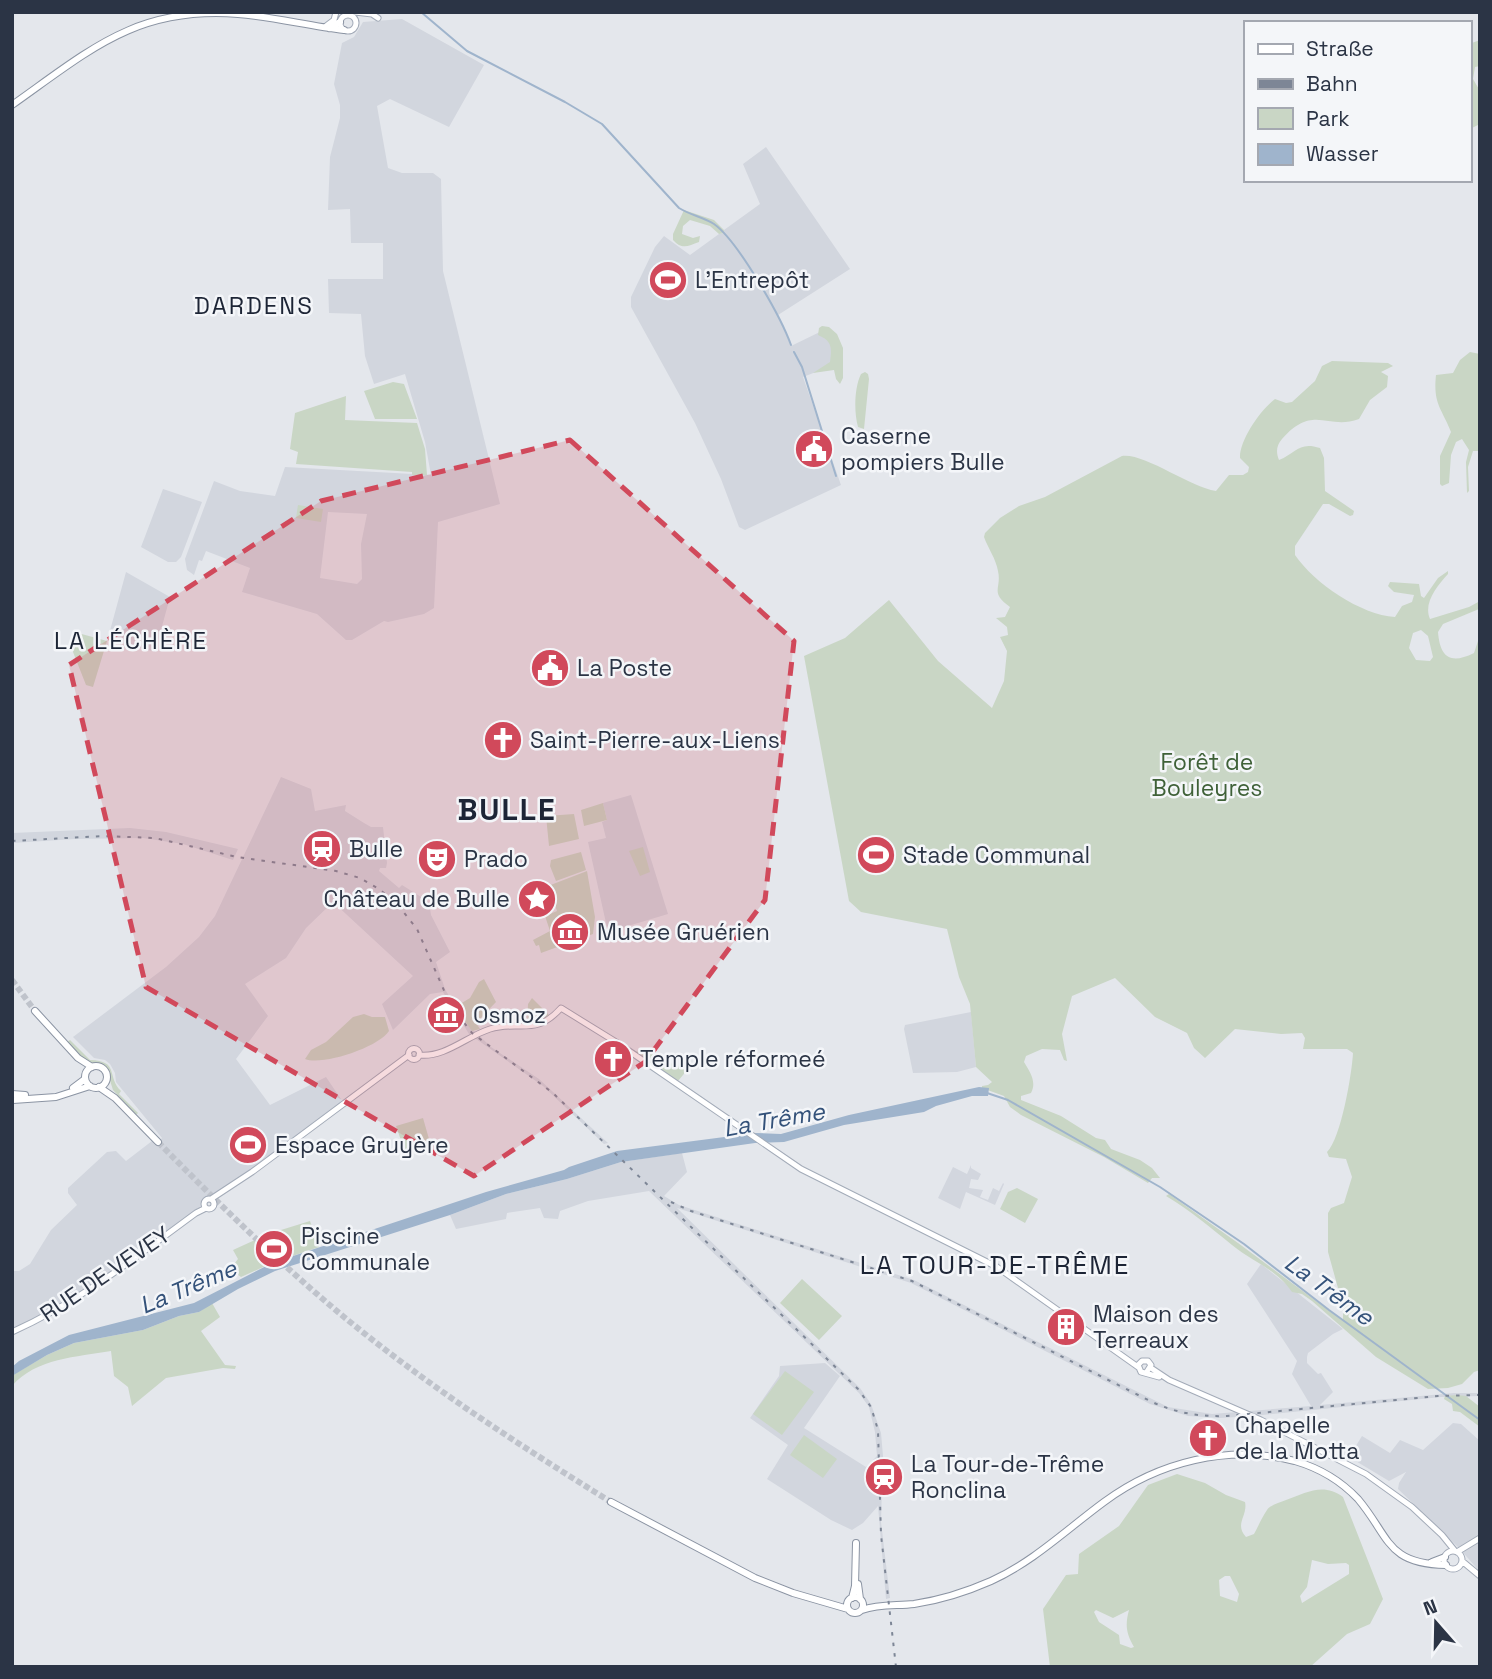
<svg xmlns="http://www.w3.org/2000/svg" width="1492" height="1679" font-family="'Space Grotesk',sans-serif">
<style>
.built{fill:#d2d6de;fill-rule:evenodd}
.green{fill:#c9d6c5;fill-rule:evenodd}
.water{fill:#9fb4cc}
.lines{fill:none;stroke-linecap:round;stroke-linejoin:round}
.stream{stroke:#9fb4cc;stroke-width:2}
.highway-tunnel{stroke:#bfc3cb;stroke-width:6;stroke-dasharray:6 3;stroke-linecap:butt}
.major-casing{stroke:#a3abb8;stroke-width:7}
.highway-casing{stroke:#8b94a3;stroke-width:8}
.major{stroke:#fff;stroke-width:5}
.highway{stroke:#fff;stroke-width:6}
.rail{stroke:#7d8696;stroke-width:2;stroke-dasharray:3.5 7;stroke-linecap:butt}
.marked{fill:#d1495b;fill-opacity:0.2;stroke:#d1495b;stroke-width:5;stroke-dasharray:14 9;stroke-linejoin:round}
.labels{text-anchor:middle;stroke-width:5;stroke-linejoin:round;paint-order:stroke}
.poi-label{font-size:23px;fill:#2b3445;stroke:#f4f6f9;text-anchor:start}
.park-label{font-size:23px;fill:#3f6138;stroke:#f4f6f9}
.street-label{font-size:23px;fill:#2b3445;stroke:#f4f6f9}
.neighbourhood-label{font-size:24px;letter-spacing:2px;fill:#1d2536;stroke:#f4f6f9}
.water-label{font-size:24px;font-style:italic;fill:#34527a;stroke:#f4f6f9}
.quarter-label{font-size:26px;letter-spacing:2px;fill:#1d2536;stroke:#f4f6f9}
.district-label{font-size:30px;font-weight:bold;letter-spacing:2px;fill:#1d2536;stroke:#f4f6f9}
</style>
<rect width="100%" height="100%" fill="#e4e7ec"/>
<!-- built -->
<path class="built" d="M402 19 484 65 449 127 390 99 377 106 388 168 402 173H433L441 179 443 271 500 504 438 522 434 608 424 614 388 622 384 621 352 640H346L317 614 242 592 250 568 206 551 202 561 199 560 194 575 187 570 185 559 214 481 240 491 275 496 285 467 431 475 425 442 405 374 374 384 365 356 361 314 329 313 328 279H383V243H351L350 209 328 210 330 157 340 118V105L334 84 342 43 354 37 363 22ZM328 512 367 514 361 544 362 579 357 584 320 578Z
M766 147 850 269 778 315 791 346 826 329 837 342 834 365 803 377 841 485 745 530 739 527 721 479 695 423 631 307V297L655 247 664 236 690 255 719 234 724 233V230L760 204 743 164Z
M163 489 202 502 181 557 176 562H168L141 547Z
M126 572 170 597 155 652 108 638Z
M281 777 311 789 315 811 346 805 345 811 364 823 371 827H383L387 863 386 868H380L379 871 399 888 402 885 429 902 431 915 450 952 436 962 445 989 462 1019 491 1047 539 1079 608 1143 604 1144 543 1086 469 1034 443 992 430 994 393 1030 382 1004 413 976 333 902 306 928 286 958 245 984 268 1016 236 1059 270 1105 326 1077 343 1102 86 1290 49 1312 12 1329V1271H19L30 1264 51 1230 77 1205 68 1193V1188L107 1152 116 1151 126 1161 152 1141 155 1145 162 1138 116 1082 115 1073 110 1064 105 1060 94 1058 73 1037 166 967 199 937 215 916Z
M631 795 668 914 608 932 588 842 606 838 602 822 607 820 603 803Z
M130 828 166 832 238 849 233 860 183 844 143 838 75 839 12 843V833Z
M971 1012 976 1067 957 1072 913 1073 904 1029 905 1025Z
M682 1153 687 1172 664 1196 679 1205 914 1280 1168 1407 1212 1414 1311 1406 1292 1374 1297 1361 1247 1284 1261 1264 1343 1329 1333 1334 1308 1353 1307 1357V1363L1318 1374 1321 1373 1333 1392 1320 1405 1454 1393H1480V1396L1441 1397 1252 1416 1220 1418 1188 1416 1150 1404 911 1283 677 1208 860 1388 871 1404 881 1433 883 1456 884 1484 882 1486 881 1522 890 1598 886 1599 878 1506 863 1523 852 1530 831 1520 767 1479 788 1445 750 1418 779 1376 780 1366 825 1363 840 1376 804 1428 866 1467 877 1456 875 1432 869 1407 859 1393 649 1191 588 1201 560 1211 558 1219 544 1218 540 1208 507 1213 506 1219 456 1229 450 1215 506 1194 567 1179 621 1162Z
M971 1165V1168L981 1174 978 1180 971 1179 969 1188 983 1190 980 1197 988 1200 993 1188 999 1191 1003 1183 1004 1184 995 1205 966 1192 960 1209 938 1198 953 1167 967 1174Z
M1453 1423 1461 1424 1480 1441V1572L1460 1549 1398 1489 1399 1483 1406 1472 1389 1481 1349 1457 1362 1436 1390 1453 1400 1440 1423 1450Z"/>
<!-- green -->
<path class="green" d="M1480 40V66L1475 67 1473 79 1480 91V124L1470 129 1469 44Z
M684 210 714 220 724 230V233L719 234 710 226 690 220 683 226 682 234 693 238 700 236 699 242C688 246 682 250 673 240V234Z
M822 326 829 327 837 334 843 348V378L840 384 836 379 834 370 813 373 830 362C832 347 832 341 818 335L819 328Z
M1470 352 1480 354V451H1473L1468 467 1469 491 1467 493 1466 462 1469 450 1462 439 1456 442 1451 455 1449 483 1442 486 1440 484V456L1451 432C1441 407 1433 404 1436 375L1453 373 1460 360Z
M1332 361 1388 363 1393 366 1381 372 1388 376 1387 387 1370 400 1359 419C1327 431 1314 403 1282 439 1276 446 1276 452 1279 460 1296 453 1299 441 1320 448L1324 458 1325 491 1354 511 1353 515 1350 516 1329 504H1323L1295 546V555C1314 583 1361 615 1395 617L1402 606 1412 602 1414 595 1394 592 1388 586 1390 582 1419 584 1421 596 1424 598 1438 578 1448 571V574C1437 586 1423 603 1430 619L1469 607 1480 601 1479 609 1443 624 1438 632C1440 657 1450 665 1474 653L1480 635V1370L1474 1372 1462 1384 1448 1388 1428 1389 1376 1357 1312 1301 1302 1294 1292 1292C1275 1268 1254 1263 1232 1245 1211 1228 1190 1210 1166 1196L1169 1194 1238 1243 1343 1321V1306L1328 1252V1213L1331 1208 1344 1203 1352 1177 1346 1159 1329 1157 1327 1152C1341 1139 1352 1073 1353 1053L1347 1049H1303L1305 1038 1302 1033 1281 1034 1235 1029 1205 1058 1194 1048 1187 1033 1155 1017 1115 978 1072 996 1062 1034 1067 1061 1064 1060 1060 1050 1042 1049 1026 1056 1024 1062C1030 1072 1037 1082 1031 1093L1021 1096V1100L1061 1116 1096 1138 1105 1140 1111 1149 1140 1160 1152 1168 1160 1178H1152L1148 1183 1104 1157 1021 1115 1010 1107 1004 1096 982 1088V1086L988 1085 992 1082 976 1067 970 1004 959 977 947 929 861 912 849 901 804 656 845 638 889 600 938 661 992 708 1004 681 1007 651 1000 637 1008 635 1007 627 996 618 1005 617 1010 607C989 592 1002 589 998 571 996 559 988 548 984 537L985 533 1000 518 1019 506 1045 497 1122 456C1145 453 1189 487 1216 491L1229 475H1243L1248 472 1249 467 1240 458C1239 441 1260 410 1275 399L1286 403 1292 402 1315 381 1322 366ZM1421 630 1428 636 1433 657 1430 661 1416 660 1409 648 1413 633Z
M865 372 868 374 869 379 864 429 858 427C854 413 854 388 861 374Z
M393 382 404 384 417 419H375L364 391Z
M346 396 345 420 417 423 425 449 427 475H412V472L296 464 298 452 290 449 295 413Z
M298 505 323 509 321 522 296 518Z
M78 633 107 641 93 687 86 685 73 652Z
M603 803 607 820 584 826 581 810Z
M574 814 579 839 549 846 546 816Z
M643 847 650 872 640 876 629 851Z
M581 852 586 870 556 881 550 866 551 860Z
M587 871 595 917 593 934 541 953 539 945 536 946 533 940 550 931 545 916 557 911 548 886Z
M484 979 496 1002 476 1023 480 1029 472 1031 455 1007 470 998 479 982Z
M532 998 549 1015 544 1021 527 1025 528 1004Z
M364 1014 372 1017H385L389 1031C379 1047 323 1066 305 1059L311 1050 326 1042 353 1017Z
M70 1040 90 1060C120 1061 106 1076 121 1091L119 1094 138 1113 136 1115 113 1090 106 1068 102 1065 86 1062 67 1042Z
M630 1049 647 1055 649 1052 659 1055 658 1059 688 1069 678 1081Z
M423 1118 431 1146 406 1155 396 1126Z
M1017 1188 1038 1199 1025 1223 1000 1209 1008 1192Z
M310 1221 319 1247 272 1263 241 1277 230 1269 238 1259 233 1250 268 1234Z
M802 1279 842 1316 819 1340 780 1303Z
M212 1303 220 1317 201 1331 225 1365 236 1366 235 1369 223 1368 166 1378 132 1406 128 1387 114 1376 111 1351C77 1357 36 1358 12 1386L13 1375 47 1355 74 1343 143 1330 179 1316 199 1312Z
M785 1371 814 1392 782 1435 753 1414Z
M1457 1395 1466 1396 1480 1407V1427L1460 1412 1453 1411 1452 1404 1444 1399 1445 1396Z
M804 1435 837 1459 823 1478 790 1455Z
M1177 1474 1205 1483 1226 1495 1245 1502C1248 1516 1234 1524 1246 1537L1254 1534C1258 1527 1262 1517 1267 1510 1271 1504 1280 1503 1286 1500 1306 1493 1323 1482 1343 1497L1383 1599 1370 1624 1347 1634 1310 1667H1050L1043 1609 1066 1575 1078 1574 1079 1554 1119 1526 1148 1485ZM1312 1560 1328 1564 1346 1563 1349 1565V1574L1302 1603 1300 1596 1307 1587ZM1225 1576H1230L1239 1594 1237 1602 1220 1596 1219 1580ZM1096 1610 1113 1618 1129 1610C1125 1625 1126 1633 1134 1647L1131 1648 1120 1644 1119 1635 1099 1622 1094 1612Z"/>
<!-- water -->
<path class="water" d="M979 1087 989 1088 988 1096H972L936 1106 924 1112 844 1125 784 1142 755 1143 621 1162 567 1179 506 1194 450 1215 275 1271 238 1289 199 1312 179 1316 143 1330 74 1343 47 1355 12 1376V1367L19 1361 69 1335 194 1303 272 1263 486 1192 564 1170 569 1167 617 1151 755 1133 781 1134 849 1115Z"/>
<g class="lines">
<!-- stream -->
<path class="stream" d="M421 12 467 51 565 102 602 124 679 208C690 215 703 217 714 224 738 241 781 317 791 345
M794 352 802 367 836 476
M987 1093 1008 1100 1160 1187 1244 1244 1329 1310 1480 1420"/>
<!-- highway-tunnel -->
<path class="highway-tunnel" d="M12 980 35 1011
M158 1142C218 1203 279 1263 344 1317 428 1386 519 1445 611 1502"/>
<!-- major casing -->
<g class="major-casing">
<path id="major" d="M355 12 372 14 378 18
M340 23a8 8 0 1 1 16 0a8 8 0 1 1-16 0Z
M326 26 334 20 336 12
M408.5 1054a5.5 5.5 0 1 1 11 0a5.5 5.5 0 1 1-11 0Z
M419 1055C445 1058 467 1036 490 1029 520 1020 535 1037 561 1008L616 1042 801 1169 997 1267 1138 1367
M211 1199 252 1172 409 1055
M204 1204a5 5 0 1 1 10 0a5 5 0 1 1-10 0Z
M12 1332C81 1301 136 1257 196 1213L206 1208
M1151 1368 1169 1380 1261 1420 1366 1474 1412 1507 1442 1535 1455 1551
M1146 1373 1151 1365 1148 1361H1142L1138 1365 1141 1372 1159 1377
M1444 1560a9 9 0 1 1 18 0a9 9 0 1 1-18 0Z
M1457 1552 1480 1538
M1462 1561 1480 1576"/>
</g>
<!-- highway casing -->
<g class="highway-casing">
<path id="highway" d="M329 28 340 22
M12 105C90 50 137 6 238 14 274 17 309 26 344 30
M35 1011 78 1058 92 1067
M85 1077a11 11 0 1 1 22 0a11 11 0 1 1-22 0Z
M99 1087 115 1098 158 1142
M73 1088 85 1079
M12 1094 25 1095
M13 1100 56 1097 90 1086
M611 1502 755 1578 793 1593 848 1609
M1432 1562 1445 1557
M858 1584 860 1599
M847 1605a8 8 0 1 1 16 0a8 8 0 1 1-16 0Z
M852 1598 855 1586 856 1543
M862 1610C879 1604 897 1606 914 1604 941 1600 966 1592 991 1581 1033 1562 1066 1530 1104 1502 1158 1462 1228 1444 1295 1461 1319 1468 1341 1481 1358 1499 1390 1537 1386 1564 1446 1565"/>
</g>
<!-- major -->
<use href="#major" class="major"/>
<!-- highway -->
<use href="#highway" class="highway"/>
<!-- rail -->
<path class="rail" d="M12 841 103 836 155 838 237 857 336 871 360 878 379 889 397 904 417 929 450 1004 472 1033 553 1093 858 1389 871 1407 878 1430 881 1535 896 1667
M671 1202 691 1211 912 1281 1150 1401C1175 1413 1200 1417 1227 1416L1438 1396 1480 1395"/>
</g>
<!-- marked area -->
<path class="marked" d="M570 440 794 641 765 900 645 1062 474 1176 146 987 69 665 321 501Z"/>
<!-- icons -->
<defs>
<g id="stadium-disc" transform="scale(2.0125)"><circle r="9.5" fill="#d1495b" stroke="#f4f6f9"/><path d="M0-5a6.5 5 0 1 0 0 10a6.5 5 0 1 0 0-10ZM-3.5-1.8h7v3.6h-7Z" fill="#fff"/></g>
<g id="civic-disc" transform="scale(2.0125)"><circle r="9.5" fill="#d1495b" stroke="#f4f6f9"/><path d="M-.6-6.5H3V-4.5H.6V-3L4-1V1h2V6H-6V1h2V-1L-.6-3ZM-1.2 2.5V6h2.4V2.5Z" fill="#fff"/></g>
<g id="church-disc" transform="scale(2.0125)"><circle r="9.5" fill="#d1495b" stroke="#f4f6f9"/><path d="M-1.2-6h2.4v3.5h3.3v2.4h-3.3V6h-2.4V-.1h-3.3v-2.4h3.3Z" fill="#fff"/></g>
<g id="station-disc" transform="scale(2.0125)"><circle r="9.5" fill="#d1495b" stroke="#f4f6f9"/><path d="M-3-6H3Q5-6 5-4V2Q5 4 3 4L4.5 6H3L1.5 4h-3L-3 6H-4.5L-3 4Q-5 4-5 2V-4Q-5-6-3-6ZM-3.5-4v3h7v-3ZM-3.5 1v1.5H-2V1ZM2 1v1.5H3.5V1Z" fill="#fff"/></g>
<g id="theatre-disc" transform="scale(2.0125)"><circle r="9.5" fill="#d1495b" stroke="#f4f6f9"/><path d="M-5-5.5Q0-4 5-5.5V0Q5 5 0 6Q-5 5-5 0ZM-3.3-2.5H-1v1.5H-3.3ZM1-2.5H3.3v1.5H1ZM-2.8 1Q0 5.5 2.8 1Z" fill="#fff"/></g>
<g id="sight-disc" transform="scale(2.0125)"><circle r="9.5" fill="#d1495b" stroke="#f4f6f9"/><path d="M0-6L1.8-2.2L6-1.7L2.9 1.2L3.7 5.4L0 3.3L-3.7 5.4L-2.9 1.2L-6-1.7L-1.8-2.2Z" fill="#fff"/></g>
<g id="museum-disc" transform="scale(2.0125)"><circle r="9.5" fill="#d1495b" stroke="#f4f6f9"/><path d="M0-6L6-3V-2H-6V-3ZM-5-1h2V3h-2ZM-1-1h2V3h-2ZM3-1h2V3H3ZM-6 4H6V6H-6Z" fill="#fff"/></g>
<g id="building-disc" transform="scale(2.0125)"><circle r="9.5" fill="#d1495b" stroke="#f4f6f9"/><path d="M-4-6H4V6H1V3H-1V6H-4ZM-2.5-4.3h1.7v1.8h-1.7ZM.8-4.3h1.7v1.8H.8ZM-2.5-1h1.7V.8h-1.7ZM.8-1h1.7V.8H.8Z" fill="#fff"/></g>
</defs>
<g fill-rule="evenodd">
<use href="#stadium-disc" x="668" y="280"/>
<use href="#civic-disc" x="814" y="449"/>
<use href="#civic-disc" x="550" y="668"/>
<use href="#church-disc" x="503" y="740"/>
<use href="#station-disc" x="322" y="849"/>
<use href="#stadium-disc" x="876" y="855"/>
<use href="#theatre-disc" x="437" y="859"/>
<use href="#sight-disc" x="537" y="899"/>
<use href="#museum-disc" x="570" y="932"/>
<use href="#museum-disc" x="446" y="1015"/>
<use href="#church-disc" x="613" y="1059"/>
<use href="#stadium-disc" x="248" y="1145"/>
<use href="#stadium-disc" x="274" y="1249"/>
<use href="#building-disc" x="1066" y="1327"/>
<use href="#church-disc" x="1208" y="1438"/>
<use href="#station-disc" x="884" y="1477"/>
</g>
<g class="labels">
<!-- poi labels -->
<g class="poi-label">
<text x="695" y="288">L'Entrepôt</text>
<text x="841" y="444">Caserne<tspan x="841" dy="26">pompiers Bulle</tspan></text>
<text x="577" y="676">La Poste</text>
<text x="530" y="748">Saint-Pierre-aux-Liens</text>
<text x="349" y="857">Bulle</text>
<text x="903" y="863">Stade Communal</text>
<text x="464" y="867">Prado</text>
<text x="510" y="907" text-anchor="end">Château de Bulle</text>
<text x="597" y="940">Musée Gruérien</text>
<text x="473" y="1023">Osmoz</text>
<text x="640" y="1067">Temple réformeé</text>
<text x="275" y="1153">Espace Gruyère</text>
<text x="301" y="1244">Piscine<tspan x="301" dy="26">Communale</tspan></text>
<text x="1093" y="1322">Maison des<tspan x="1093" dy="26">Terreaux</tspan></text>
<text x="1235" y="1433">Chapelle<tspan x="1235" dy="26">de la Motta</tspan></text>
<text x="911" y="1472">La Tour-de-Trême<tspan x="911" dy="26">Ronclina</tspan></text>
</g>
<!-- park labels -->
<g class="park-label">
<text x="1207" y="770">Forêt de<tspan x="1207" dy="26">Bouleyres</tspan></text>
</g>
<!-- street labels -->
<g class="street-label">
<text transform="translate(105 1274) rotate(-34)" y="8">RUE DE VEVEY</text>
</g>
<!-- neighbourhood labels -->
<g class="neighbourhood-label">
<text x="254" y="314">DARDENS</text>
<text x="131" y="649">LA LÉCHÈRE</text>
</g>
<!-- water labels -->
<g class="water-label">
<text transform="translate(774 1120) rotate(-10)" y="8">La Trême</text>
<text transform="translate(188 1287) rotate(-23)" y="8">La Trême</text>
<text transform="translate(1329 1290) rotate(36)" y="8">La Trême</text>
</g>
<!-- quarter labels -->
<g class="quarter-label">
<text x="995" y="1274">LA TOUR-DE-TRÊME</text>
</g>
<!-- district labels -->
<g class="district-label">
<text x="507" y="820">BULLE</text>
</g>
</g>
<!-- border -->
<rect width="1492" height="1679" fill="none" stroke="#2b3445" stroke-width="28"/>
<!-- legend -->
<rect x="1244" y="21" width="228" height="161" fill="#f4f6f9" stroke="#a4a8b1" stroke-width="2"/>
<rect x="1258" y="44" width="35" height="10" fill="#ffffff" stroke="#a4a8b1" stroke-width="2"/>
<text x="1306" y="56" font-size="21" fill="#2b3445">Straße</text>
<rect x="1258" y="79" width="35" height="10" fill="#7d8696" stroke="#a4a8b1" stroke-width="2"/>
<text x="1306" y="91" font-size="21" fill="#2b3445">Bahn</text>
<rect x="1258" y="108" width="35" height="21" fill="#c9d6c5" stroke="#a4a8b1" stroke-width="2"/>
<text x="1306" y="126" font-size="21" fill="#2b3445">Park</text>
<rect x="1258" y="144" width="35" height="21" fill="#9fb4cc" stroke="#a4a8b1" stroke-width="2"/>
<text x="1306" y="161" font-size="21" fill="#2b3445">Wasser</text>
<!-- north arrow -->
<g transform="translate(1436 1623) rotate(340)" stroke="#f4f6f9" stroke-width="5" paint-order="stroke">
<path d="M0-5L12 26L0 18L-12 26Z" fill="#2b3445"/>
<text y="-10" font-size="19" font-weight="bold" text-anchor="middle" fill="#2b3445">N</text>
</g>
</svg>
